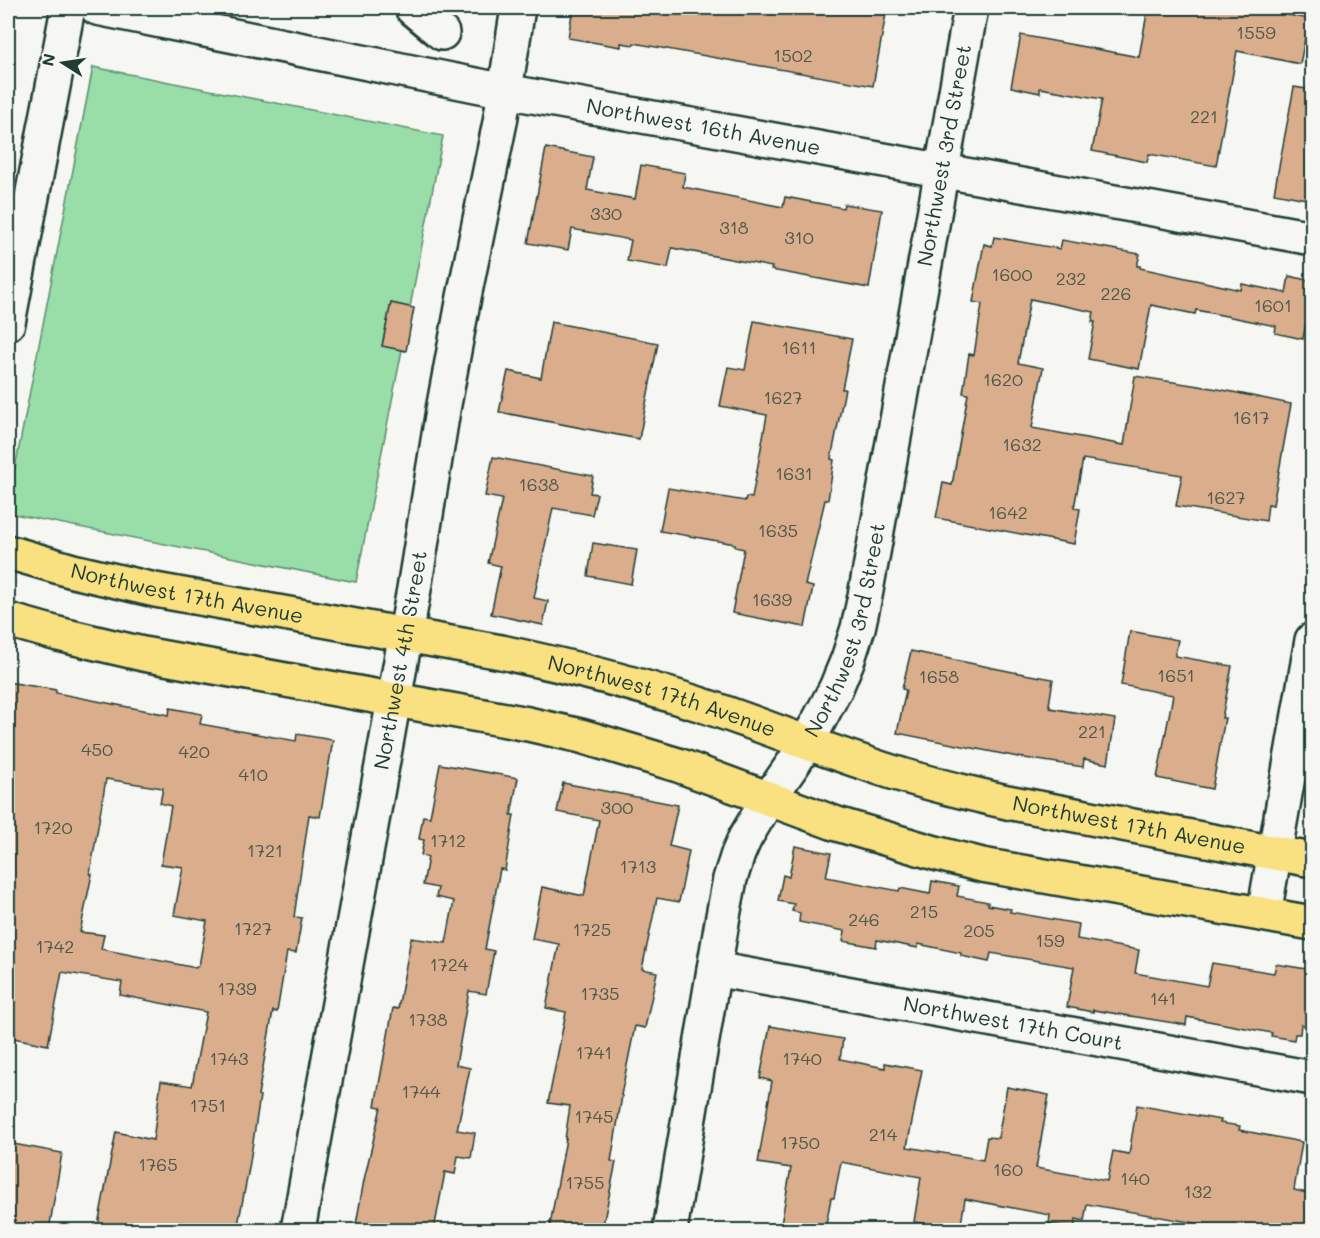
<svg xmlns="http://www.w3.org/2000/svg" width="1320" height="1238" font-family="Mali,sans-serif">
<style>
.green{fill:#99dda9;stroke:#5c8d6e;stroke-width:1.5}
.building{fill:#daad8c;stroke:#1f3d34;stroke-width:1.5;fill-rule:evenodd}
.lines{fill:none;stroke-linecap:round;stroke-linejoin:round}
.minor-casing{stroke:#1f3d34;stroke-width:38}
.major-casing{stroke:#1f3d34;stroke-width:38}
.minor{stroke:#f6f6f2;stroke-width:33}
.major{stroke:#f9e181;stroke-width:33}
.labels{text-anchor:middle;stroke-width:4.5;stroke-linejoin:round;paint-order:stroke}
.number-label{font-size:18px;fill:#4e594a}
.street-label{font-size:21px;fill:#1f3d34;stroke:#f6f6f2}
</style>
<rect width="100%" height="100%" fill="#f6f6f2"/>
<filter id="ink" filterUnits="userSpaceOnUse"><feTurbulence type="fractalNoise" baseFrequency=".0167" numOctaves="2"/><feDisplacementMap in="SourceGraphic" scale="12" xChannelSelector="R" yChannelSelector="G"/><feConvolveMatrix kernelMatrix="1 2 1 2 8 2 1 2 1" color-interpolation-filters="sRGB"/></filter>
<g filter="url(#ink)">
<!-- green -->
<path class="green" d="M93 67 443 136 410 307 391 303 382 346 402 350 356 582 8 513V504Z"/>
<!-- building -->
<path class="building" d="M573 8H887L873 86 634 43 633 45 621 43V47L568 38Z
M1148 8H1254L1309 19 1300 64 1237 51 1216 166 1149 154 1147 162 1092 151 1102 99 1040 88V93L1011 87 1021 35 1139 57Z
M1294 87 1312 90V200L1274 193Z
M546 148 593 157 587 190 635 199 641 165 685 173 683 187 783 207 785 197 843 208 844 204 882 210 869 288 771 270 772 267 672 248 668 268 627 261 631 240 572 229 568 250 528 243Z
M994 237 1060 249 1062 240 1140 254 1137 266H1140V268L1241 290 1242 284 1286 293 1289 276 1312 281V290L1303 339 1275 333 1276 326 1196 310 1195 314 1151 305 1139 369 1088 359 1095 322H1092L1094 312 1030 299 1018 363 1043 368 1032 428 1124 445 1135 376 1218 389 1291 404 1273 505 1268 504 1266 521 1176 506 1182 475 1083 459 1074 508 1080 509 1074 544 936 518 943 483 952 485 968 394 963 393 969 354 974 355 982 304 973 302 984 244 992 246Z
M391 303 414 308 406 351 382 346Z
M754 321 852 339 842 389H845L831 459 834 460 828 500H825L805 585 813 587 805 627 732 613 744 549 735 547V544L660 531 668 488 745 501 746 497 752 498 767 415 720 406 728 367 745 370Z
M551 322 658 343 639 439 499 412 508 371 541 378Z
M493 457 593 476 590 493 597 494 592 515 553 508 534 598 548 601 543 625 491 614 501 566 488 563 502 499 485 496Z
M593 543 637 550 631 584 588 576Z
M1130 631 1178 640 1175 656 1232 666 1222 718H1225L1212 789 1157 778 1173 695 1121 685Z
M911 651 1013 672 1053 679 1049 705H1050V708L1115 719 1108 764 1084 759 1083 767 1018 757 897 733 906 690 902 689Z
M8 682 56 690V693L169 715 170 708 202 714 200 724 296 741 297 734 333 740 320 817 309 815 294 917 302 918 296 953 287 952 277 1012 273 1011 258 1095 260 1096 249 1168 237 1230H97L116 1132 153 1140 161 1081 192 1086 206 1012 120 995 122 982 62 972 48 1045 8 1037ZM106 779 163 788 160 803 171 806 161 864 183 867 174 915 207 921 199 966H197L196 968 101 949 104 935 80 932 92 874H90Z
M440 764 518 778 511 815H514L505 870 500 869 485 949 494 951 486 994 469 991 456 1065 470 1068 457 1130 475 1133 471 1158 458 1156 455 1174 445 1172 434 1230H355L364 1180 381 1107 375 1106 393 1008 398 1009 411 938 446 943 454 901 436 897 438 888 423 885 428 857 421 855 424 840 419 839 423 816 430 817Z
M563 783 678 805 669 846 689 851 679 902 657 898 642 969 657 972 645 1028 635 1026 621 1095 622 1096 611 1161 616 1162 602 1230H549L566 1139H565L570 1106 548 1103 566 1012 546 1008 559 944 532 939 542 887 584 896 599 820 557 812Z
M795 846 831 853 826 877 899 891 900 888 930 894 932 881 959 886 957 896 988 902V905L1011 909 1010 912 1079 924 1077 939 1139 950 1135 973 1207 986 1212 963 1274 973 1276 964 1312 970V989L1306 1026 1301 1024 1300 1034H1295L1294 1040 1271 1036 1272 1033 1187 1017 1186 1025 1093 1010V1012L1067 1007 1074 967 991 953 989 962 961 956V953L918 944V948L877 940 876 947 843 941 845 931 799 922 800 913 792 911 794 904 778 901 783 875 789 877Z
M770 1026 843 1039 840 1059 885 1068V1063L922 1070 907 1147 983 1160 987 1137 998 1138 1007 1087 1049 1095 1036 1168 1107 1181 1113 1151 1129 1154 1137 1105 1221 1120 1220 1123 1240 1126 1239 1130 1302 1142 1294 1190 1312 1194V1230H1223L1224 1228 1087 1204 1084 1221 1076 1219 1074 1228 1049 1224 1050 1215 965 1199 960 1230H932V1225L914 1222 921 1177 841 1162 834 1198H831L825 1230H780L791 1168 758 1163 772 1081 760 1078Z
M8 1143 62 1153 49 1230H8Z"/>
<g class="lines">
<!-- minor casing -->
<g class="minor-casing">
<g id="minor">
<path id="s1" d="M97 8 505 91 1312 238"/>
<path d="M412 8 442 33"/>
<path d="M8 323 68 8"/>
<path d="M1264 914 1312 640"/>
<path id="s2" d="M714 969 1312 1078"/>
<path id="s3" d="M298 1230 414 589 443 410 464 297 500 122 518 8"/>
<path id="s4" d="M670 1230 723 916 730 879 738 854 745 838 769 798 795 761 817 724 836 688 848 659 858 628 865 596 885 487 971 8"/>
</g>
</g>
<!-- major casing -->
<g class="major-casing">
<g id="major">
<path id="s5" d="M8 552 73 571 155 590 501 652C568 666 634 683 699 704 754 722 807 744 862 762 909 779 958 791 1007 802L1312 860"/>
<path d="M8 620 58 634 143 654 528 724 581 736 678 765 837 824 935 853 982 865 1312 923"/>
</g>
</g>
<!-- minor -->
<use href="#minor" class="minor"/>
<!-- major -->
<use href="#major" class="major"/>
</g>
</g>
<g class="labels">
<!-- number labels -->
<g class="number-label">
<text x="1256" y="39">1559</text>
<text x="793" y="62">1502</text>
<text x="1204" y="123">221</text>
<text x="606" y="220">330</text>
<text x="734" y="234">318</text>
<text x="799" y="244">310</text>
<text x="1012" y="281">1600</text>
<text x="1071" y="285">232</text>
<text x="1116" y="300">226</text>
<text x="1273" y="312">1601</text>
<text x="799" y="354">1611</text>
<text x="1003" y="386">1620</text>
<text x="783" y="404">1627</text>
<text x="1251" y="424">1617</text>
<text x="1022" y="451">1632</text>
<text x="794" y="480">1631</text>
<text x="539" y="491">1638</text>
<text x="1226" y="504">1627</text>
<text x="1008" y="519">1642</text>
<text x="778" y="537">1635</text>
<text x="772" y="606">1639</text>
<text x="1176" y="682">1651</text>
<text x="939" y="683">1658</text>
<text x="1092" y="738">221</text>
<text x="97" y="756">450</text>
<text x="194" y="758">420</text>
<text x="253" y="781">410</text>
<text x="617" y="814">300</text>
<text x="53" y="834">1720</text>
<text x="448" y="847">1712</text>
<text x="265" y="857">1721</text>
<text x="638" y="873">1713</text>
<text x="924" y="918">215</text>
<text x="864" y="926">246</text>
<text x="253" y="935">1727</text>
<text x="592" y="936">1725</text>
<text x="979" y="937">205</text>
<text x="1050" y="947">159</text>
<text x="55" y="953">1742</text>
<text x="449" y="971">1724</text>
<text x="237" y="995">1739</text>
<text x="600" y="1000">1735</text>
<text x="1163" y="1005">141</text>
<text x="428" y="1026">1738</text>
<text x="594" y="1059">1741</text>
<text x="229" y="1065">1743</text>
<text x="802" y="1065">1740</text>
<text x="421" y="1098">1744</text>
<text x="208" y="1112">1751</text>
<text x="594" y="1123">1745</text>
<text x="883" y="1141">214</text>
<text x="800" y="1149">1750</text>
<text x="158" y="1171">1765</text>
<text x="1008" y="1176">160</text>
<text x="1135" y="1185">140</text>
<text x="585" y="1189">1755</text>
<text x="1198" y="1198">132</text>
</g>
<!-- street labels -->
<g class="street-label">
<text dy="7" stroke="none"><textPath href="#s1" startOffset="618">Northwest 16th Avenue</textPath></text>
<text dy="7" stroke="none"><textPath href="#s4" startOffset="1120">Northwest 3rd Street</textPath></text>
<text dy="7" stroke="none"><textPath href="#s5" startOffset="184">Northwest 17th Avenue</textPath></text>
<text dy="7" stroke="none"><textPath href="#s4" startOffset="634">Northwest 3rd Street</textPath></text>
<text dy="7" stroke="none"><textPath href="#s3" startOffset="579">Northwest 4th Street</textPath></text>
<text dy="7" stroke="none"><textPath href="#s5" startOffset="670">Northwest 17th Avenue</textPath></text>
<text dy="7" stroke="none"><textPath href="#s5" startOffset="1156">Northwest 17th Avenue</textPath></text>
<text dy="7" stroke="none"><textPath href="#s2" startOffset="304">Northwest 17th Court</textPath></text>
</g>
</g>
<!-- margin -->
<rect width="1320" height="1238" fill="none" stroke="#f6f6f2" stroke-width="30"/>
<rect x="15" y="15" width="1290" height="1208" fill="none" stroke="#1f3d34" stroke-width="2" filter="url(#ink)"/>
<!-- north arrow -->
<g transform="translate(63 63) rotate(282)" stroke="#f6f6f2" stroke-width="4.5" paint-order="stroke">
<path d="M0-4.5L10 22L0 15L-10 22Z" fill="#1f3d34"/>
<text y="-9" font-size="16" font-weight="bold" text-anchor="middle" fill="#1f3d34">N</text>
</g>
</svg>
